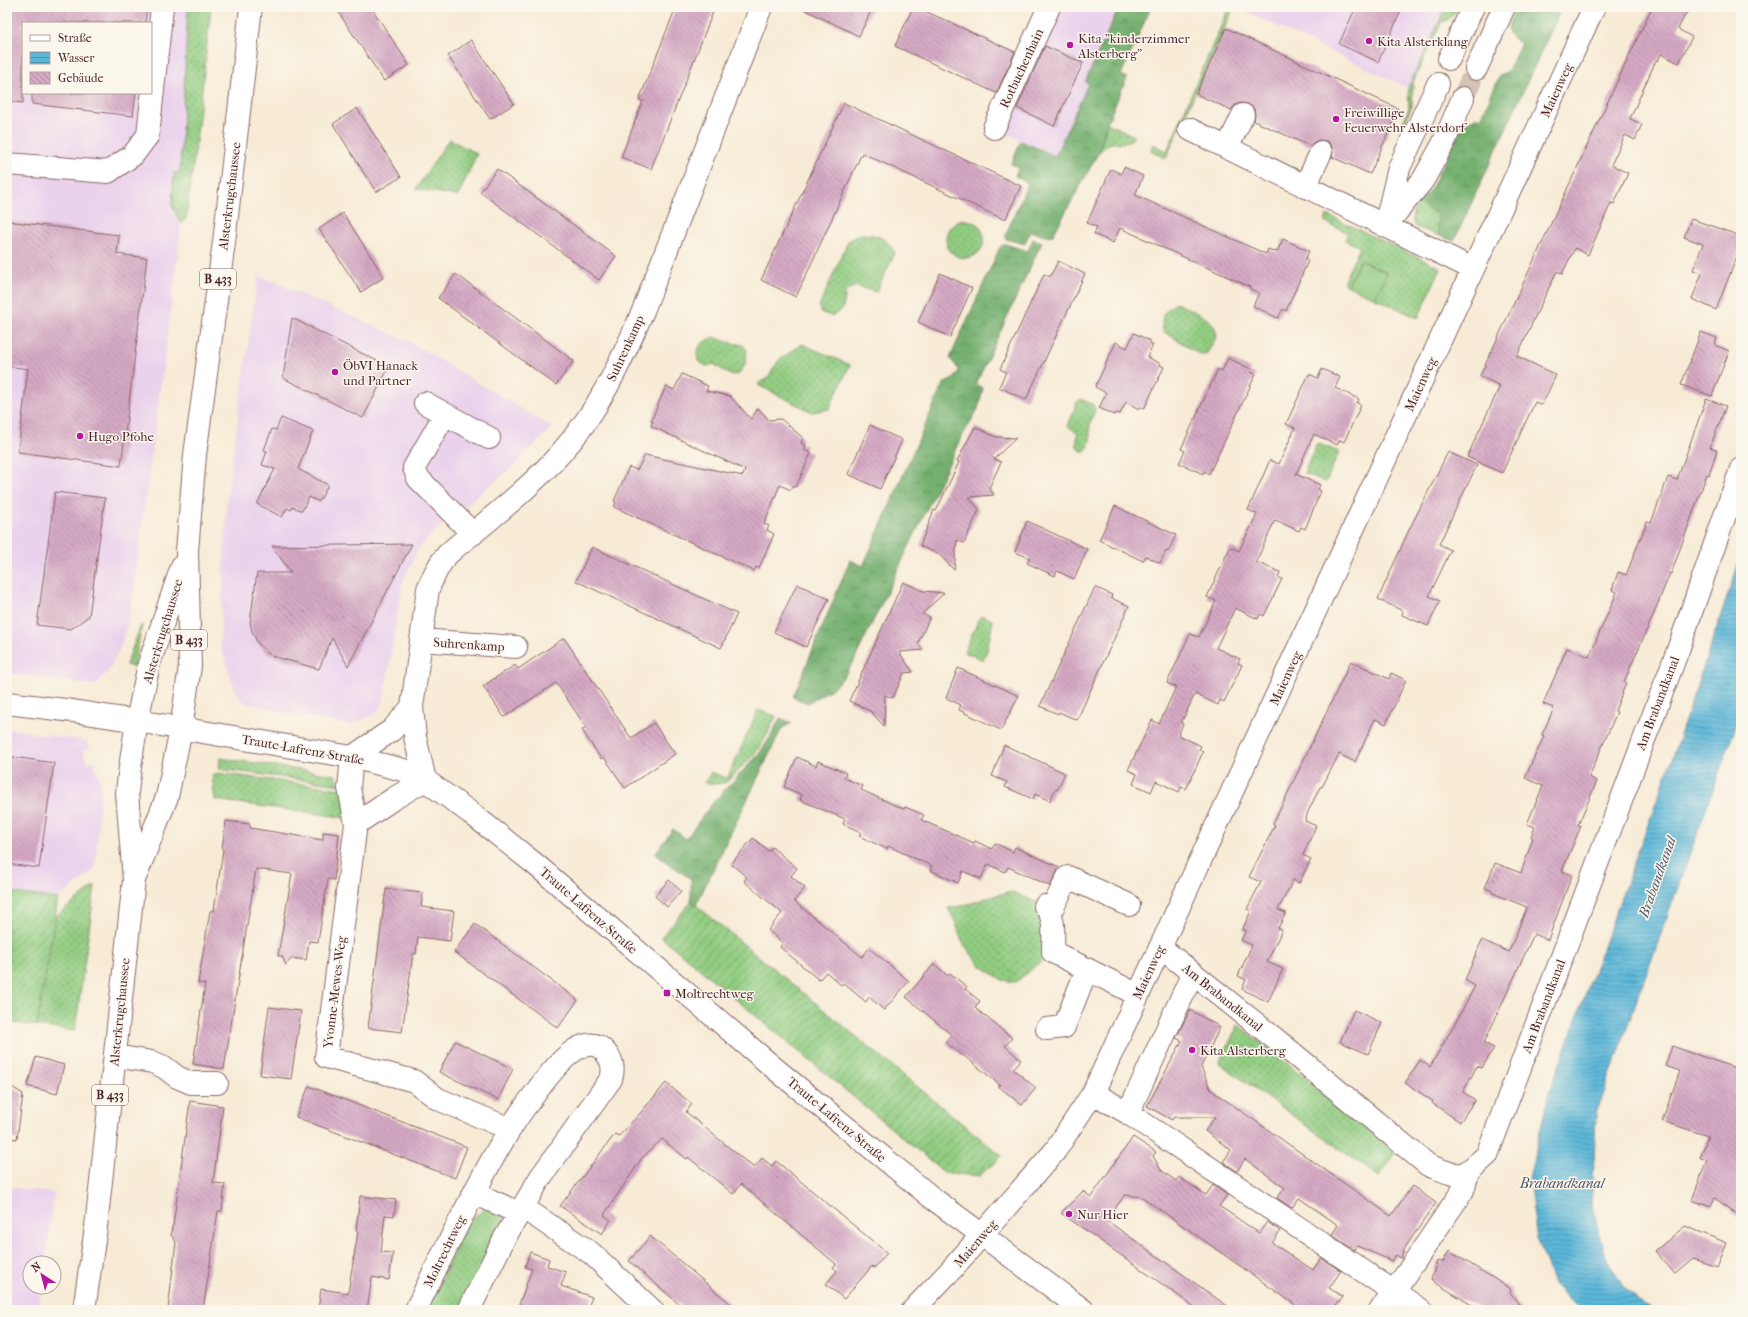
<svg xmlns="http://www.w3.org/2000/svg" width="1748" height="1317" font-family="'IM FELL French Canon',serif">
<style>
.built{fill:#ead1ec;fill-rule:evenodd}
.grass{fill:url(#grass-dots);stroke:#6e7656}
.forest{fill:url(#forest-crowns);stroke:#5f684d}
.garden{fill:url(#garden-furrows);stroke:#6e7656}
.pitch{fill:#91cc81;stroke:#6e7656}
.water{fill:url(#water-rules);stroke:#526b82}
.building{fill:url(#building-back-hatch)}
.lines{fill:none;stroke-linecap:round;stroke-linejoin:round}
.minor-tunnel{stroke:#d4c2b4;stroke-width:22;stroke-dasharray:22 11;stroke-linecap:butt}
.minor-casing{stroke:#876667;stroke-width:24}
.major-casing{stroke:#876667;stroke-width:24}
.minor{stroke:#fff;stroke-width:22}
.major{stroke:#fff;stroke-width:22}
.poi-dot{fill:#b5179e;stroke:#fbf7ec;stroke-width:1.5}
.labels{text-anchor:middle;stroke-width:3;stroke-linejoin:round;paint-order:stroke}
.shield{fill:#fbf7ec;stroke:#7f6065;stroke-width:1}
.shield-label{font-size:12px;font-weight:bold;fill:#4a1f2b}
.poi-label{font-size:13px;fill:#4a1f2b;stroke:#fbf7ec;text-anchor:start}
.street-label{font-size:13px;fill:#4a1f2b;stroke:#fbf7ec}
.water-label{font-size:14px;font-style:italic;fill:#505468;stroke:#fbf7ec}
</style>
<defs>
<pattern id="grass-dots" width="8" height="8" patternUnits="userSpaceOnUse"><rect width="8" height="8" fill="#91cc81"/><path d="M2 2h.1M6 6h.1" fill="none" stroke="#78a56a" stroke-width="1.8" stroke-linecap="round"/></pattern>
<pattern id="forest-crowns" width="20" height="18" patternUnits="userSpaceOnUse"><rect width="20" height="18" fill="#74b06f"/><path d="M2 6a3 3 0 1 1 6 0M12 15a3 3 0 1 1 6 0" fill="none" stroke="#618f5b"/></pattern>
<pattern id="garden-furrows" width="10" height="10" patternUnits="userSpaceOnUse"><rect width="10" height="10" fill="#91cc81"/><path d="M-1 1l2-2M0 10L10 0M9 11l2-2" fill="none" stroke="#78a56a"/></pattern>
<pattern id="water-rules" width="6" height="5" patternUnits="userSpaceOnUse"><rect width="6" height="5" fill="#5bb7d9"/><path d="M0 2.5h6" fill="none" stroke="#4d94b0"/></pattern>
<pattern id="building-back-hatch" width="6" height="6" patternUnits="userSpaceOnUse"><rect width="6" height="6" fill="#d5a9c4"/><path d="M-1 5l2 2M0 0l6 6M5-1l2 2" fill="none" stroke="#af899f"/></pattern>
</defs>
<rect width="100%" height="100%" fill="#fbf7ec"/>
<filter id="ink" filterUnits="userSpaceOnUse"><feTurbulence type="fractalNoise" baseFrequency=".025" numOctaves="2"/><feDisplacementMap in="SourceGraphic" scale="8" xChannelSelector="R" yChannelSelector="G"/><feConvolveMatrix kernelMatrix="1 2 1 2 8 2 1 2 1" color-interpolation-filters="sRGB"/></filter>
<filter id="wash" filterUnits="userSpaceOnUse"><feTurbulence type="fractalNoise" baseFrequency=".012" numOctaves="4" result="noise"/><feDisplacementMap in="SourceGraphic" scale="16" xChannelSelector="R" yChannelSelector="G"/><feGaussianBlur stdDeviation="0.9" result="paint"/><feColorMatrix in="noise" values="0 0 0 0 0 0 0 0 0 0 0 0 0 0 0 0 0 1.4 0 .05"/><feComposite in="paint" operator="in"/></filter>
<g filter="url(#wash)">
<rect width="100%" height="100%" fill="#f7ebd6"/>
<!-- built -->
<path class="built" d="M7 7H188L180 173H174L172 206 181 223 178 254 130 617 119 650 109 670 95 685 7 673ZM23 23H151V93H23Z
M1056 7H1119L1085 82 1088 84 1055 156 998 130Z
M1236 7H1446L1408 88Z
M258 275 408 341 552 427 517 463 437 529 418 549 403 581 383 703 376 714 350 725 299 716 245 703 239 697 234 687 220 645 227 496Z
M7 729 86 741 90 748 83 750 87 763 94 761 101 784 95 869 58 899 7 892Z
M7 1187 54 1193 45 1263H30V1287H41L38 1310H7Z"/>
<!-- grass -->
<path class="grass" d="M188 7H211L196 144 186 219 181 223 172 206 174 173H180Z
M1216 7H1234L1166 158 1152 152 1151 149 1153 144 1167 151 1227 12Z
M1446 7H1457L1453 15 1446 21H1442L1413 82 1412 106 1402 129H1400L1409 108 1408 88Z
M1107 123 1134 136C1128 148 1117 139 1107 145 1104 147 1102 150 1099 152Z
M449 139 477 154 458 196 416 189Z
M1421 199 1438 217 1437 226 1440 236 1414 226C1411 213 1413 209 1421 199Z
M1327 215 1441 268 1418 318 1375 298 1386 272 1360 260 1348 286 1343 283 1360 247 1345 240 1348 233 1325 222Z
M946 239a19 19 0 1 1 38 0a19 19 0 1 1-38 0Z
M860 234C877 234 887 238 895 253L876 292 855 286 845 292C845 305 844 311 831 316L822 313 819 307 848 241Z
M1176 303C1188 309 1219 319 1216 336 1215 342 1210 348 1207 353L1201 355 1163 331C1161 314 1162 314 1176 303Z
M714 337 727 342 743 345 747 350 745 365 739 374 730 375 714 364 706 366 698 361C696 345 701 343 714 337Z
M802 344 850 365 829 409 812 412 758 385 760 382 767 379 779 360Z
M1081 399 1093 405 1095 409C1094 414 1091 419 1090 424 1088 435 1094 442 1085 451H1081L1076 445 1078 434 1068 426 1077 402Z
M1317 443 1339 452 1326 482 1304 473Z
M984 616 993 621 987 650 983 660 964 652 980 617Z
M141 625H142L134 667 126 665Z
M758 710 776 716 767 735 756 752 727 782 718 784 705 783 711 772 727 779Z
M220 758 335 775 340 785 219 769Z
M217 773 342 789 348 818 215 800 212 776Z
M95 886 75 1031 37 1026 55 917Z
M1013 892 1045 906 1053 952 1016 982 1002 980 981 966 972 955 962 942 956 923 948 908C972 906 990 894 1013 892Z
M1238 1025 1310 1081 1396 1153 1379 1177 1219 1063Z
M485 1209 505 1217 461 1310H427L468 1221Z"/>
<!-- forest -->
<path class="forest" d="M1119 7H1151L1121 75 1127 78 1107 123 1099 152 1053 235 1045 236 1030 231 1025 244 1006 239V234L1028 183 1015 176 1019 167 1011 164 1021 141 1055 156 1088 84 1085 82Z
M1516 7H1562L1454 241 1440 236 1437 226 1438 217C1433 210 1426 209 1420 203L1421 199 1431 189 1463 122H1468L1477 117 1481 118 1500 75 1508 71 1521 43C1500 33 1509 24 1516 7Z
M1033 239 1042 242 976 384 983 388 978 409 961 438 853 663 842 679 830 690 808 703 793 697 850 560 863 566 943 384 955 378 959 370 950 358 1000 247 1005 244 1028 251Z
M780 718 792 723 782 728 696 905 691 902V879L655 854 673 829 686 839 714 801 759 754 771 736Z"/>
<!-- garden -->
<path class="garden" d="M7 892 58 899 37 1026 7 1022Z
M691 902 696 905 1002 1156 979 1176 945 1173 661 937Z"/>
<!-- pitch -->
<path class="pitch" d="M1360 260 1387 273 1375 298 1348 286Z"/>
<!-- water -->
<path class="water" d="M1741 556V712L1596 1114 1592 1208 1607 1259 1624 1288 1653 1310H1579L1553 1284 1537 1240 1529 1179 1549 1093 1671 762Z"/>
<g id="blocks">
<!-- building -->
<path class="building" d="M7 7H147L145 23H23V103L7 101Z
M335 7H371L409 65 384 81Z
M676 7H715L651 169 621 157 643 101 639 100Z
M799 7H873L859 36Z
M913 7H916L1015 52 996 93 895 46Z
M1356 7H1403L1378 62 1339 44Z
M1652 7H1689L1678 29 1692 37 1679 63 1661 54 1658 61 1656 60 1630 119 1642 124 1635 140 1625 135 1611 165 1628 173 1614 204 1611 203 1588 255 1575 248 1562 274 1557 271 1533 321 1517 356 1556 375 1542 405 1535 402 1502 473 1467 457 1500 386 1480 376Z
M1226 28 1399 109 1370 174 1332 157 1333 150 1331 145 1327 141 1319 140 1314 142 1310 146 1254 121 1255 114 1254 108 1248 104 1242 103 1236 104 1231 110 1196 94Z
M471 40 514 104 490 119 448 56Z
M1045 46 1083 63 1054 126 1017 108Z
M32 93H136L133 116 32 104Z
M844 103 1021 186 1005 220 862 153 796 297 761 280Z
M357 108 401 177 376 192 333 124Z
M1124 167 1143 176 1135 195 1266 254 1268 249 1277 252 1283 239 1309 251 1305 260 1308 261 1286 311 1283 309 1278 318 1253 306 1259 293 1250 289V287L1120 228 1113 243 1094 234 1097 227 1087 223 1111 169 1121 174Z
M497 169 616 256 599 280 480 192Z
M343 213 384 277 361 292 319 229Z
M1691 219 1741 236V246L1716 310 1692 299 1702 273 1693 270 1703 244 1684 237Z
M7 221 119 235 117 254 147 258 121 466 18 452 28 369 7 366Z
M1058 261 1085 274 1026 400 999 387 1006 372 1000 369 1044 274 1050 277Z
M940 273 972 288 950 337 918 322Z
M456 274 574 361 556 385 438 298Z
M292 318 389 367 363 418 283 378Z
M1701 332 1717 338 1715 345 1729 351 1712 396 1681 385Z
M1134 333 1150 341 1149 343 1153 345 1147 357 1161 364 1160 365 1164 367 1144 409 1140 407 1139 409 1126 402 1120 414 1116 413 1115 415 1099 408 1106 393 1095 387 1116 342 1127 348Z
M1228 358 1251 369 1250 372 1256 374 1209 474 1204 471 1203 474 1179 463 1185 451 1181 449 1218 369 1222 371Z
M1322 369 1340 377 1335 388 1359 399 1357 403 1361 405 1344 442 1340 440 1337 445 1314 434 1301 463 1296 474 1320 485 1318 489 1321 491 1305 529 1301 527 1299 531 1275 520 1256 562 1280 572 1278 577 1282 579 1264 616 1260 614 1258 619 1235 608 1216 648 1240 659 1238 663 1242 665 1224 702 1220 700 1218 705 1195 694 1181 723 1183 724 1178 735 1201 746 1199 750 1203 752 1186 789 1181 787 1179 792 1156 781 1151 792 1133 784 1137 774 1128 770 1152 720 1159 724 1176 687 1167 683 1190 634 1199 637 1216 601 1207 597 1230 547 1239 551 1257 514 1248 510 1270 460 1279 464 1295 428 1286 424 1309 374 1318 378Z
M682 374 708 386 706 391 730 396 751 419 758 408 769 420 781 419 803 438 801 443 806 445 804 450 811 453 796 487 793 486 791 490 780 485 764 524 769 526 767 530 774 534 759 568 756 567 754 571 614 507 616 502 614 501 629 467 637 470 645 455 743 476 745 470 651 426 653 421H651L666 386 674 390Z
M1706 399 1726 406 1710 447 1717 450 1709 475 1707 474 1671 574 1670 573 1652 618 1624 682 1626 683 1615 711 1617 712 1589 777 1597 781 1578 825 1581 826 1562 871 1572 875 1556 918 1548 940 1534 934 1484 1043 1494 1048 1482 1068 1477 1066 1463 1092 1475 1100 1460 1122 1432 1103 1433 1101 1405 1083 1420 1060 1430 1067 1458 1018 1475 986 1465 980 1482 940 1509 952 1527 907 1492 893 1493 891 1485 888 1495 863 1521 873 1533 838 1531 837 1535 827 1527 824 1543 786 1525 778 1544 736 1542 735 1554 708 1543 704 1567 648 1589 657 1617 592 1612 590 1618 572 1626 575 1647 522 1651 523 1668 477 1677 480Z
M281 418 313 431 298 469 328 485 319 502 309 497 302 511 293 507 291 510 287 508 282 517 257 504 275 469 262 465 267 451 264 450 272 429 276 430Z
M870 425 902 440 880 489 848 474Z
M975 427 996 437 1016 438 994 459 1001 462 989 488 994 495 969 497 979 510 964 543 957 540 954 570 940 555 920 546 934 510 936 511 959 462 957 461Z
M1448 452 1477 465 1439 544 1451 550 1429 596 1440 601 1428 626 1402 615 1403 611 1378 599 1409 530Z
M55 492 105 498 89 616 71 629 37 625Z
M1115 506 1176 535 1168 552 1166 551 1160 563 1146 556 1143 561 1099 540Z
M1027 521 1087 549 1074 579 1057 571 1055 576 1027 563 1030 558 1015 552Z
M412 544 348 666 332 638 319 669 272 656 265 651 257 642 252 631 250 622 257 573H291L272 546Z
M592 547 737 614 721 648 576 581Z
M903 582 923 591 944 593 922 614 930 617 918 643 923 650 899 652 913 672 904 673 893 698 885 695 884 726 870 711 849 701Z
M797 584 829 599 806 647 774 632Z
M1095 587 1112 595 1111 598 1129 606 1077 720 1059 712 1058 714 1040 706Z
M564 638 631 738 654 723 675 754 625 788 604 757 601 759 582 730 586 727 556 683 504 717 483 686 515 665 518 669Z
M1351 661 1389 679 1391 673 1406 680 1386 724 1375 719 1355 762 1339 754 1322 787H1320L1308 812 1305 821 1316 826 1303 855 1311 859 1299 883 1293 880 1278 910 1286 913 1278 928 1282 930 1267 962 1283 969 1268 1002 1242 989 1246 980 1238 976 1252 945 1241 940 1246 931 1242 930 1251 911 1247 909 1261 882 1249 877 1275 825 1273 824Z
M958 668 1019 696 1001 730 959 710 961 705 946 698Z
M1004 745 1065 773 1057 790 1055 789 1050 801 1035 794 1033 799 1005 787 1007 782 992 776Z
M7 756 54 763 39 868 7 864Z
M797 757 816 766 818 761 846 773 844 778 863 786 861 790 904 809 905 807 924 815 921 820 974 843 975 841 992 849 995 843 1013 852 1015 847 1059 867 1050 886 1008 867 1005 872 988 864 981 879 963 871 958 883 930 870 932 866 888 846 887 849 859 836 861 832 843 824 845 819 800 800 802 795 784 787Z
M226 821 250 824V828L323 840V832L339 834 334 880 328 879 318 942 309 941 306 960 292 958 286 965 282 956H278L292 874 256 869 224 1069 193 1064 205 984 198 983 210 911H214L223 850 222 849Z
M753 838 769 851 772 847 797 868 791 876 805 888 794 901 862 957 869 948 909 981 884 1010 869 997 866 1002 843 983 841 985 826 972 819 980 780 947 783 943 768 930 782 913 744 881 747 877 731 864Z
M669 880 681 891 667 907 655 896Z
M386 889 423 893 421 907 454 911 450 941 418 937 416 954H413L402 1032 368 1028Z
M475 924 578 1000 558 1028 454 952Z
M934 964 948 976 950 973 967 987 965 989 980 1001 975 1008 1012 1038 1005 1046 1021 1060 1013 1069 1036 1088 1022 1105 998 1086 1000 1085 963 1055 962 1056 946 1043 952 1035 906 997Z
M269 1007 301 1011 291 1079 260 1075Z
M1190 1010 1220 1027 1201 1067 1211 1090 1391 1216 1412 1186 1436 1203 1404 1249 1401 1258 1396 1255 1392 1261 1357 1246 1354 1250 1332 1235 1338 1225 1299 1198 1292 1208 1277 1198 1285 1188 1245 1159 1237 1171 1223 1162 1231 1150 1205 1131 1215 1117H1174L1172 1120 1147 1106 1182 1041 1176 1038Z
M1354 1010 1382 1023 1368 1054 1340 1042Z
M455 1041 513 1069 498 1100 439 1072Z
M1672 1046 1741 1070V1181L1738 1190 1741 1203V1218L1715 1198 1711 1207 1692 1200 1707 1160 1700 1158 1708 1136 1662 1121 1680 1071 1665 1066Z
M36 1057 64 1065 57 1094 27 1086Z
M666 1083 692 1104 686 1112 754 1168 762 1158 772 1166 776 1161 887 1253 874 1268 872 1266 844 1299 826 1284 837 1271 833 1267 836 1264 741 1184 733 1194 688 1157 687 1159 662 1139 642 1158 604 1215 611 1220 602 1234 560 1206 615 1134 619 1136 642 1111Z
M7 1084 23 1094 17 1139 7 1138Z
M309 1086 467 1147 455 1178 296 1117Z
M190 1101 223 1106 213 1183 225 1184 222 1211H218L203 1310H168L176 1242 171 1235 172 1227 173 1226Z
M1133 1137 1156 1152 1153 1156 1161 1170 1176 1181 1179 1177 1206 1195 1213 1185 1227 1195 1219 1206 1259 1233 1267 1222 1280 1231 1272 1243 1313 1270 1321 1258 1341 1271 1329 1288 1343 1297 1333 1310H1300L1294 1304 1142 1197 1125 1195 1106 1220 1233 1310H1199L1061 1213 1083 1191 1091 1197Z
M360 1196 396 1200 394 1216 385 1215 381 1252 393 1253 389 1280 372 1277 367 1310H318L321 1289 348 1293 358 1232 356 1231Z
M1685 1226 1727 1243 1717 1267 1693 1259 1675 1274 1655 1251Z
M650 1236 675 1257 738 1310H686L629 1261Z
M1449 1251 1511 1289 1510 1292 1523 1310H1480L1431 1280 1437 1261 1443 1262Z
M530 1252 549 1259 547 1266 566 1272 561 1286 592 1297 587 1310H517L532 1269 525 1267Z"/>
</g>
</g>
<g filter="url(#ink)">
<use href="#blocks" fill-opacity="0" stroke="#876667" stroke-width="1"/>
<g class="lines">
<!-- minor-tunnel -->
<path class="minor-tunnel" d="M1463 98 1476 69"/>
<!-- minor casing -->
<g class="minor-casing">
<path id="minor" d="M1449 59 1473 7
M1476 69 1504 7
M1438 84 1399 168 1385 226 1423 180 1443 144 1463 98
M994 128 1049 7
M1189 129 1473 269
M1227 148 1243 115
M7 164 108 172 133 155 148 135 162 7
M1305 187 1321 152
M425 403 445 414 414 468 418 478 473 534
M445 414 489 438
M421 640 516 647
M7 703 73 711 137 721
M412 707 392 730 352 757 349 788 356 824 326 1057 414 1081 438 1099 510 1129
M356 824 393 799 425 780 415 737 412 707 428 589C433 577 438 565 447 555 456 546 467 538 477 530 506 506 535 482 560 454 598 412 621 362 643 311L761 7
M1045 906C1056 916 1053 937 1053 952L1138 995
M1051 911 1068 877 1129 905
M1160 947 1284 1046 1428 1165C1462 1178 1460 1180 1487 1155L1678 650 1741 469
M1047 1029 1064 1027 1087 969
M115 1056 152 1062 164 1067 177 1077 191 1083H217
M1093 1093 1128 1113 1193 973
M1128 1113 1421 1310
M474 1193 519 1213
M522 1207 591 1253 652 1310
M416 1310C434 1270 454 1232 474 1193 491 1161 508 1129 530 1100 544 1082 582 1023 606 1053 613 1061 614 1070 611 1079L540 1178 504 1239 469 1310
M913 1310 951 1270 1055 1151 1093 1093 1594 7
M1380 1310 1394 1292 1463 1190 1468 1173"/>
</g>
<!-- major casing -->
<g class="major-casing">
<path id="major" d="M137 721 352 757 407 771 425 780 472 814 535 864 773 1067 931 1197 1083 1310
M134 880 167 797 181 729 190 666 187 551 195 455 224 242 251 7
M84 1310 96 1227 134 880 127 793 129 774 137 721 149 664 182 566"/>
</g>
<!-- minor -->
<use href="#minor" class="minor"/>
<!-- major -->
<use href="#major" class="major"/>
</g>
</g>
<!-- markers -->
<g class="poi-dot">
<circle cx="1369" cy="41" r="4"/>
<circle cx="1070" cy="45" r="4"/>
<circle cx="1336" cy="119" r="4"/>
<circle cx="335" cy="372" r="4"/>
<circle cx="80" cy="436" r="4"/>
<rect x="663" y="989" width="8" height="8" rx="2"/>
<circle cx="1192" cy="1050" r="4"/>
<circle cx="1069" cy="1214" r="4"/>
</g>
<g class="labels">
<!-- shield labels -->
<g class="shield">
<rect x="200" y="269" width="36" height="20" rx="3"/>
<rect x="171" y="630" width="36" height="20" rx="3"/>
<rect x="92" y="1085" width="36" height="20" rx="3"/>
</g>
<g class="shield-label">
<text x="218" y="283">B 433</text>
<text x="189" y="644">B 433</text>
<text x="110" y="1099">B 433</text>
</g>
<!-- poi labels -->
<g class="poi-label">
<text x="1078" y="43">Kita "kinderzimmer<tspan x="1078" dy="15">Alsterberg"</tspan></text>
<text x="1377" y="46">Kita Alsterklang</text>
<text x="1344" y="117">Freiwillige<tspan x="1344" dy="15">Feuerwehr Alsterdorf</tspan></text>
<text x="343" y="370">ÖbVI Hanack<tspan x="343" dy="15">und Partner</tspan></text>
<text x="88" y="441">Hugo Pfohe</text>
<text x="675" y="998">Moltrechtweg</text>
<text x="1200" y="1055">Kita Alsterberg</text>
<text x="1077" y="1219">Nur Hier</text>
</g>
<!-- street labels -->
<g class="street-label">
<text transform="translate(1021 68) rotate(-65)" y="5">Rotbuchenhain</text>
<text transform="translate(1556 90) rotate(-65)" y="5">Maienweg</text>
<text transform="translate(229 196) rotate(-83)" y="5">Alsterkrugchaussee</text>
<text transform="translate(625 348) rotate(-65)" y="5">Suhrenkamp</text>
<text transform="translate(1420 384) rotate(-65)" y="5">Maienweg</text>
<text transform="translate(162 631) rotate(-73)" y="5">Alsterkrugchaussee</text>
<text transform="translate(469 644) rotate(4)" y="5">Suhrenkamp</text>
<text transform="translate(1285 678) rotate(-65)" y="5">Maienweg</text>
<text transform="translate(1657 703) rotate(-69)" y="5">Am Brabandkanal</text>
<text transform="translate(303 749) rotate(10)" y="5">Traute-Lafrenz-Straße</text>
<text transform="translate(589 910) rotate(41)" y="5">Traute-Lafrenz-Straße</text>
<text transform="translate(1148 972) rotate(-65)" y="5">Maienweg</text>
<text transform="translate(334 992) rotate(-83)" y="5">Yvonne-Mewes-Weg</text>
<text transform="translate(1223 997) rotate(39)" y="5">Am Brabandkanal</text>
<text transform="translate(1543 1006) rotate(-69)" y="5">Am Brabandkanal</text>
<text transform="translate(119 1012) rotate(-84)" y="5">Alsterkrugchaussee</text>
<text transform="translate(837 1119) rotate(40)" y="5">Traute-Lafrenz-Straße</text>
<text transform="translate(975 1243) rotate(-49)" y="5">Maienweg</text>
<text transform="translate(444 1251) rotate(-64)" y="5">Moltrechtweg</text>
</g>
<!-- water labels -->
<g class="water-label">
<text transform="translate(1657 877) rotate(-70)" y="5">Brabandkanal</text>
<text x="1562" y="1188">Brabandkanal</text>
</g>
</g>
<!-- margin -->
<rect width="1748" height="1317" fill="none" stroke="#fbf7ec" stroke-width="24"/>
<!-- legend -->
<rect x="22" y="22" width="130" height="72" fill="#fbf7ec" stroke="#b4a19f"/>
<rect x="30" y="35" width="20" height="6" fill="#ffffff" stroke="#b4a19f"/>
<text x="58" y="42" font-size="12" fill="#4a1f2b">Straße</text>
<rect x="30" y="52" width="20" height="12" fill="url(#water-rules)" stroke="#b4a19f"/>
<text x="58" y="62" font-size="12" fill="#4a1f2b">Wasser</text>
<rect x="30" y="72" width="20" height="12" fill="url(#building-back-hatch)" stroke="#b4a19f"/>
<text x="58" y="82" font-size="12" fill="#4a1f2b">Gebäude</text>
<!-- north arrow -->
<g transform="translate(42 1275) rotate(324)"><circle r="19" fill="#fbf7ec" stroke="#b4a19f"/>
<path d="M0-3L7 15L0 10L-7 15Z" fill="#b5179e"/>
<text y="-6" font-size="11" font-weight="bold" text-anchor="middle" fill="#4a1f2b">N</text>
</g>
</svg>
